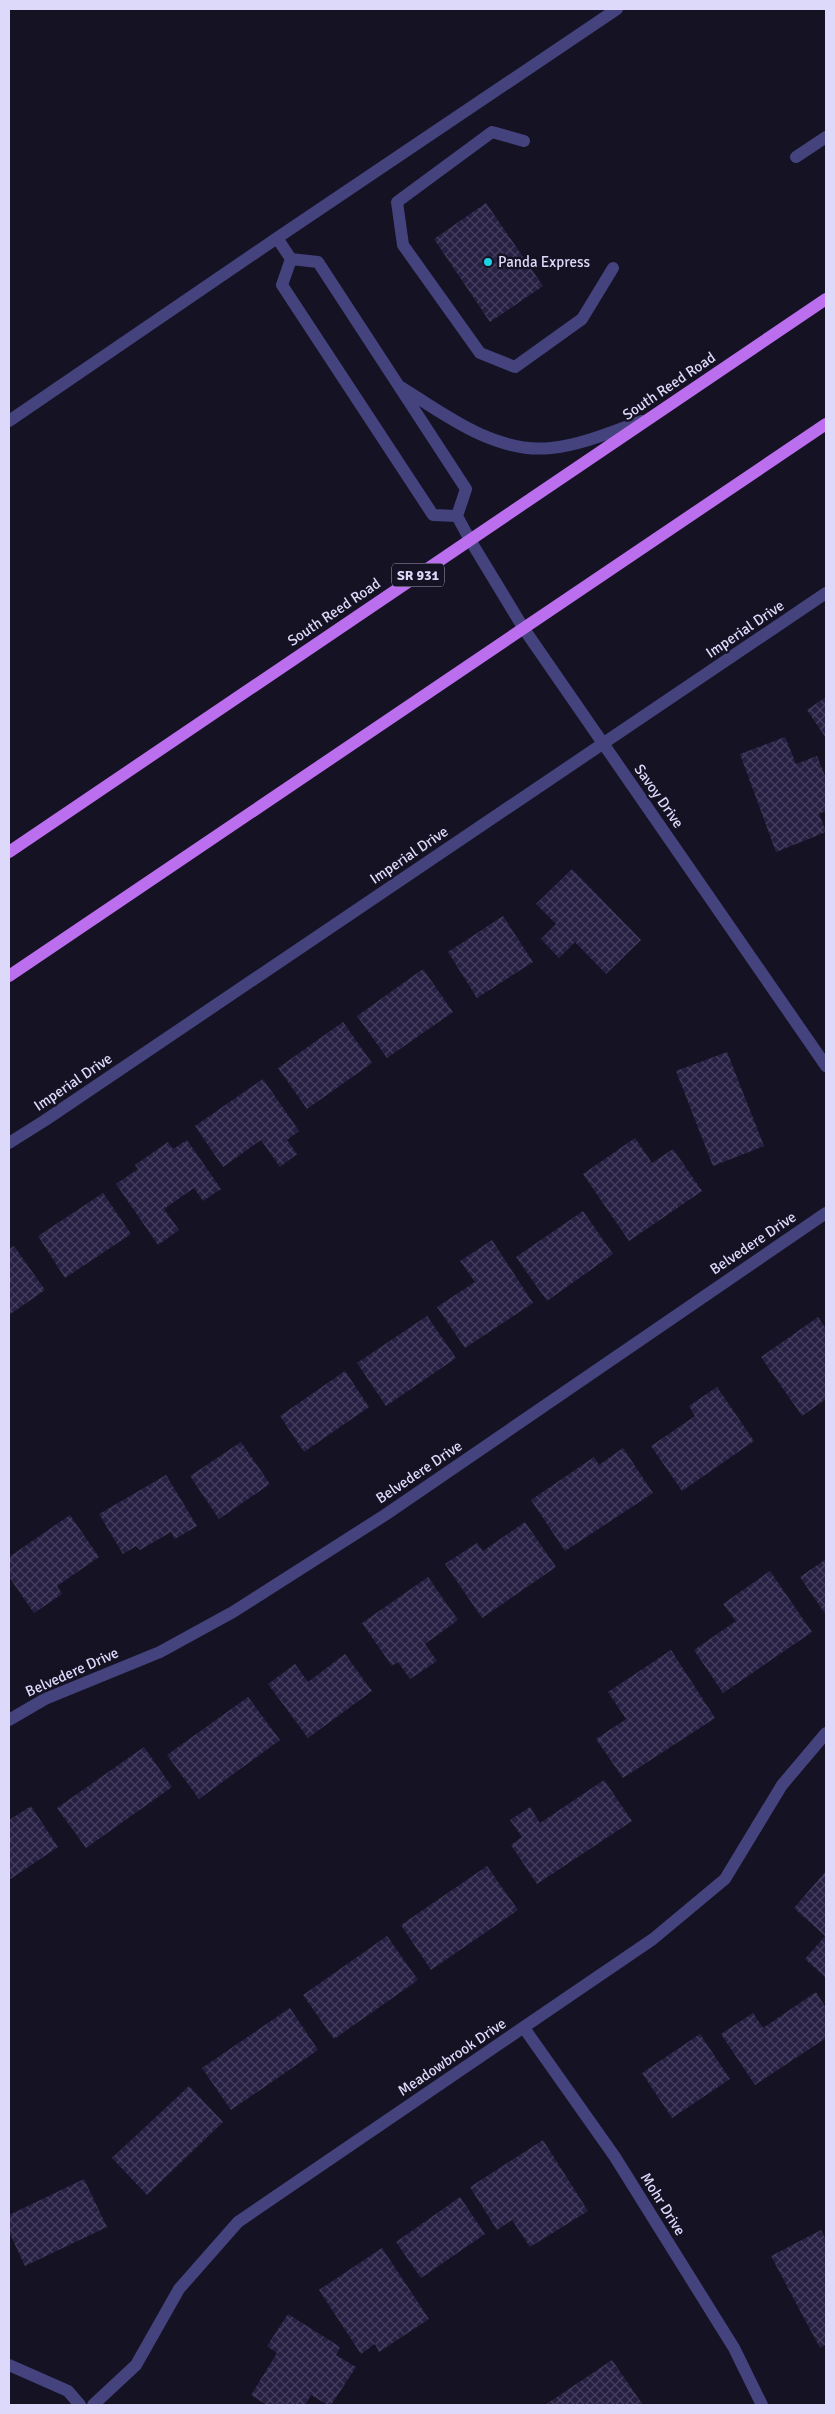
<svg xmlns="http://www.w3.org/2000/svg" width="835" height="2414" font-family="Signika,sans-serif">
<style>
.building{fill:url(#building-cross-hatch)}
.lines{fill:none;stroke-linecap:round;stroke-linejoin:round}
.lane{stroke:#44437d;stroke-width:12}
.street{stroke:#44437d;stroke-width:12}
.primary{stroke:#bb6eed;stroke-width:12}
.poi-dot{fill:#1dd2e3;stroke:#151224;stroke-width:2}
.labels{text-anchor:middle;stroke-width:5;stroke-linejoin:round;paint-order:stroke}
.shield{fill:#151224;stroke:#a19dba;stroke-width:1}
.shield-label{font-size:14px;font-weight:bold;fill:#ddd9fa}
.poi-label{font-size:15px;fill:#ddd9fa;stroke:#151224;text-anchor:start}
.street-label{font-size:15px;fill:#ddd9fa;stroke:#151224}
</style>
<defs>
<pattern id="building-cross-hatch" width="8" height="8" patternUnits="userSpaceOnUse" patternTransform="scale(1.25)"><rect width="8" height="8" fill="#272043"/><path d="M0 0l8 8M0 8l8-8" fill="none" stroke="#46405f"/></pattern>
</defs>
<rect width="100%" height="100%" fill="#151224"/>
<!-- building -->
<path class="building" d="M486 203 543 286 490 322 434 239Z
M826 697V738L807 710Z
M785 737 796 764 817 756 826 778V811L819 814 826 832 776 852 740 754Z
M572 869 641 940 606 974 575 942 559 958 541 939 556 924 536 904Z
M503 916 533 962 477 998 448 952Z
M423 969 453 1012 387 1058 357 1016Z
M343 1022 372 1063 307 1109 278 1068Z
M727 1052 764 1146 713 1166 676 1071Z
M263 1079 299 1131 287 1140 297 1154 280 1167 261 1140 223 1167 195 1126Z
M635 1138 652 1163 673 1149 702 1191 629 1241 583 1174Z
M187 1140 221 1189 203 1201 194 1188 164 1209 179 1230 158 1245 116 1184 138 1169 135 1165 168 1142 173 1149Z
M103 1193 131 1234 65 1278 38 1236Z
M583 1211 613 1254 547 1301 516 1257Z
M492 1240 533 1303 465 1348 437 1307 475 1282 460 1261Z
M14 1246 45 1290 9 1315V1249Z
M427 1316 456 1358 386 1406 357 1363Z
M818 1317 826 1329V1399L802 1416 761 1357Z
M345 1371 369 1407 304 1452 280 1416Z
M717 1387 754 1441 682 1491 651 1446 695 1416 689 1406Z
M241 1442 270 1484 219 1519 190 1476Z
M623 1448 653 1493 565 1551 531 1500 594 1457 599 1465Z
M166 1475 197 1526 175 1539 171 1532 140 1550 136 1546 123 1554 99 1514Z
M70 1515 99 1557 57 1586 62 1594 34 1613 9 1577V1557Z
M525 1522 556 1567 482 1618 445 1564 477 1543 483 1551Z
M826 1559V1615L800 1577Z
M770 1571 812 1632 723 1693 694 1650 736 1621 723 1604Z
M428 1577 458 1620 425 1644 437 1661 410 1679 398 1662 392 1666 362 1623Z
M671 1650 715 1718 623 1778 596 1739 626 1719 608 1692Z
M345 1654 372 1691 308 1738 268 1684 295 1664 308 1682Z
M248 1697 280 1740 199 1799 167 1755Z
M144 1747 172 1787 86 1848 57 1808Z
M604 1780 632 1821 537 1884 511 1845 522 1837 510 1820 530 1807 540 1823Z
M31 1806 58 1847 9 1880V1820Z
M487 1866 518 1910 431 1970 401 1925Z
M826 1871V1978L805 1959 825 1936 794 1908Z
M387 1936 418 1980 334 2039 303 1995Z
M816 1992 826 2008V2038L755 2085 721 2034 753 2013 763 2028Z
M290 2008 318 2050 231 2110 202 2068Z
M700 2034 730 2079 672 2118 642 2073Z
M189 2086 223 2122 147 2195 112 2158Z
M543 2140 588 2211 530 2247 512 2220 497 2230 470 2187Z
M84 2179 107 2227 25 2266 9 2232V2215Z
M460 2197 485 2234 421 2278 396 2242Z
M821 2230 826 2240V2344L820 2348 771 2256Z
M382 2248 429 2319 379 2352 375 2344 361 2354 319 2290Z
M288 2314 340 2347 336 2355 356 2367 331 2405H328L311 2395 305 2405H267L251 2395 277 2353 267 2346Z
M612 2360 643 2405H545Z"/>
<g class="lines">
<!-- lane -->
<path class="lane" d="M524 141 492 132 397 202 403 245 480 353 515 367 582 319 613 268
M796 157 826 137
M277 238 617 9
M291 259 318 262 466 489 457 516 470 540
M291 259 282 285 433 515 457 516
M401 387C445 415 496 454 551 448 582 445 613 431 642 421
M9 421 277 238 291 259"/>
<!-- street -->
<path class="street" d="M470 540 524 629 826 1066
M9 1143 44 1121 826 593
M9 1720 45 1699 160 1652 233 1612 385 1515 826 1213
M524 2028 615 2157 734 2348 762 2405
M9 2365 68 2391 80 2405
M93 2405 136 2365 179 2289 238 2222 653 1939 725 1879 782 1785 826 1733"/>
<!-- primary -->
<path class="primary" d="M9 852 826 299
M9 976 826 424"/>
</g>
<!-- markers -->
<circle class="poi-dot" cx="488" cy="262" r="5"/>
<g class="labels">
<!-- shield labels -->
<rect class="shield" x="392" y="563.5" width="52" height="23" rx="4"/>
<g class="shield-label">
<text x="418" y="580">SR 931</text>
</g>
<!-- poi labels -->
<g class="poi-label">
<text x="498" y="267">Panda Express</text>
</g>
<!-- street labels -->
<g class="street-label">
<text transform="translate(669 386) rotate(-34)" y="5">South Reed Road</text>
<text transform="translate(334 612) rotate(-34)" y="5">South Reed Road</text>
<text transform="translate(745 629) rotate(-34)" y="5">Imperial Drive</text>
<text transform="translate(659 796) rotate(55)" y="5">Savoy Drive</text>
<text transform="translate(409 855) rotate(-34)" y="5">Imperial Drive</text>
<text transform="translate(73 1082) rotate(-34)" y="5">Imperial Drive</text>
<text transform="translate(753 1243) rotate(-34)" y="5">Belvedere Drive</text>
<text transform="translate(419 1472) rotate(-34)" y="5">Belvedere Drive</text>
<text transform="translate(72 1672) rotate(-24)" y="5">Belvedere Drive</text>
<text transform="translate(452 2057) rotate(-34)" y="5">Meadowbrook Drive</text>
<text transform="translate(663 2204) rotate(58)" y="5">Mohr Drive</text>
</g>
</g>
<!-- border -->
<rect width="835" height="2414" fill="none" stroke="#ddd9fa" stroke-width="20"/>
</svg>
